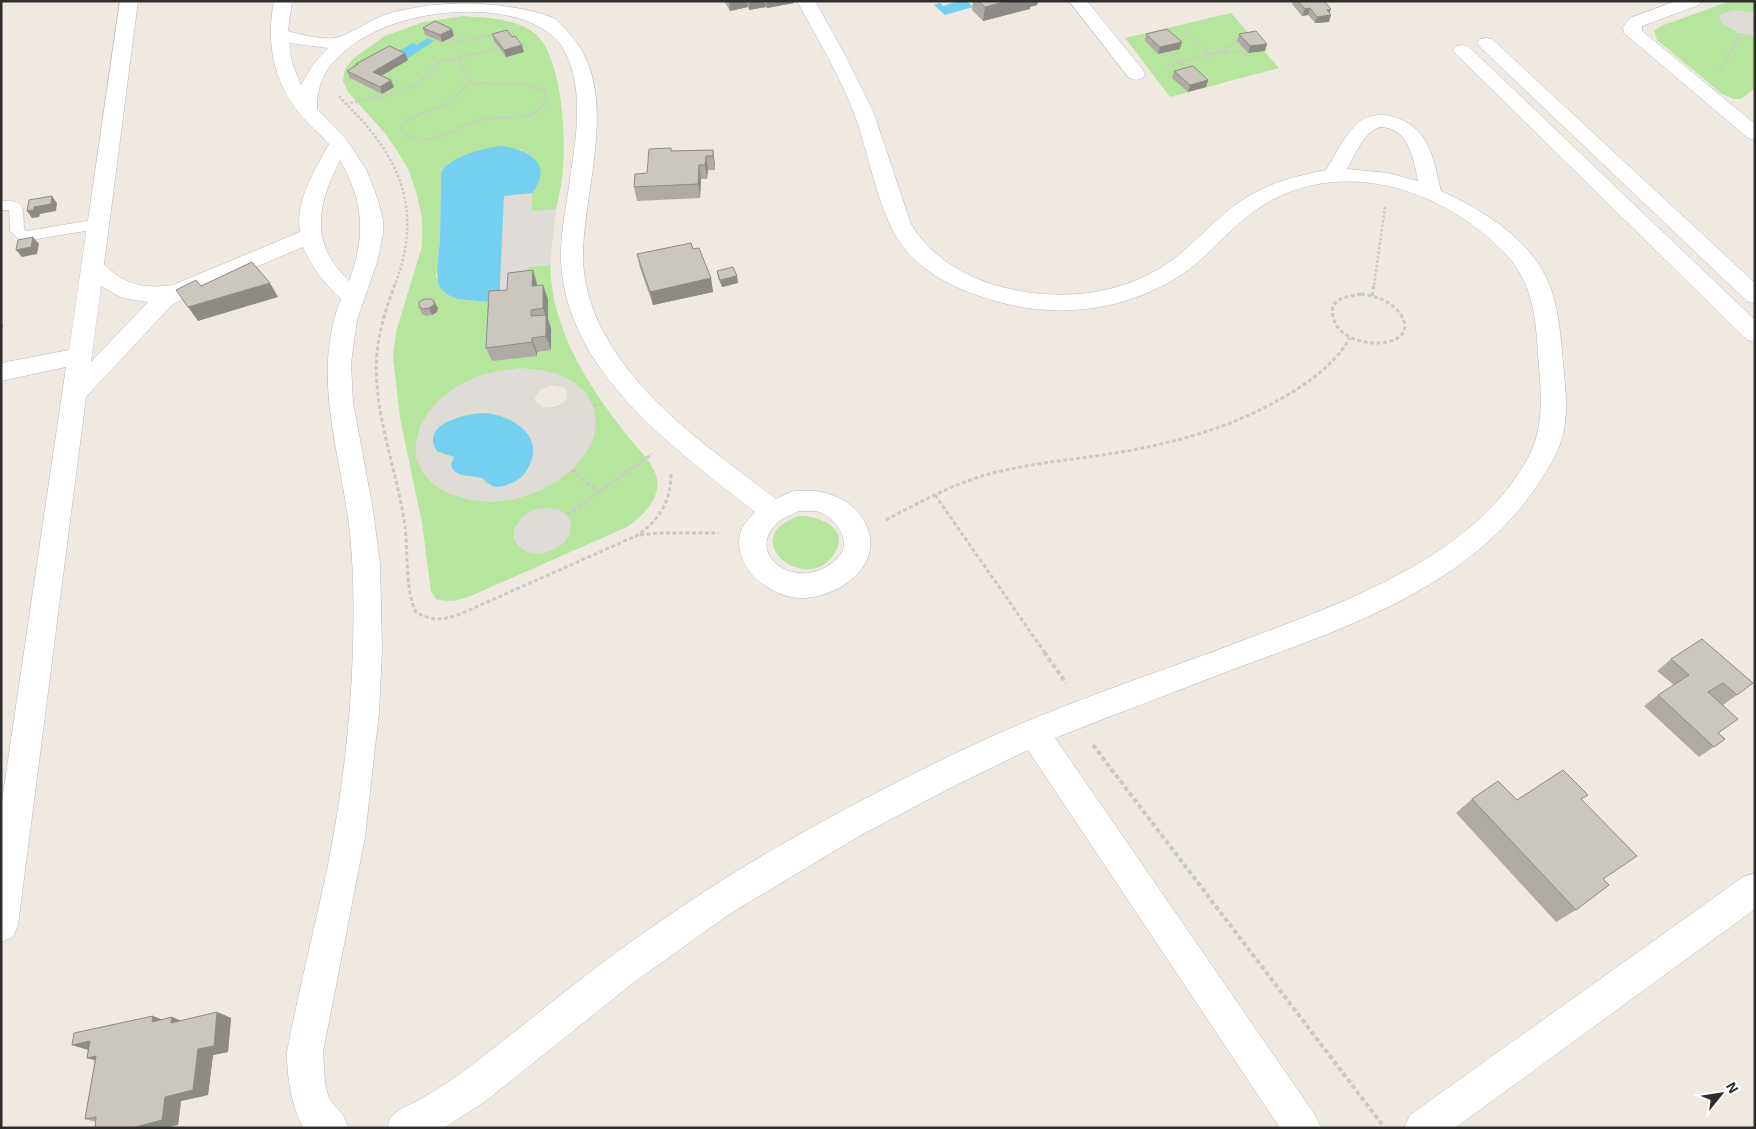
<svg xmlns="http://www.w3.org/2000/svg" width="1756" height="1129" font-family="'Exo 2',sans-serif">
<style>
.green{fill:#b6e59e;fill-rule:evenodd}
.plaza{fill:#dfdcd8;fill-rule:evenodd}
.water{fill:#75cff0}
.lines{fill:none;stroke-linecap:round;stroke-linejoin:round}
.service-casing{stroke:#b4b7c1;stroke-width:1}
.minor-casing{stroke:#b4b7c1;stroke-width:1}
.path-far2{stroke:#c9c9c9;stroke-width:2.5;stroke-dasharray:2.5 2;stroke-linecap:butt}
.path-far1{stroke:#c9c9c9;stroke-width:3;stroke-dasharray:4 2.5;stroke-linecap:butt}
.path{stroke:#c9c9c9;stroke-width:4;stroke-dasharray:4.5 3;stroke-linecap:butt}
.service{fill:#fff;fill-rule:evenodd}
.minor{fill:#fff;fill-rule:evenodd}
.wall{fill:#afaba4}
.shaded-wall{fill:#8e8b86}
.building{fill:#cbc7bf;stroke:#8e8b86}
</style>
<rect width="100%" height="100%" fill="#efe9e1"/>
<!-- green -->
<path class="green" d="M1730 1H1755V88L1741 99H1734L1722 94 1657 40 1654 31 1661 26Z
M1231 13 1279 68 1170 97 1125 38Z
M463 16C486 18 514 18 533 32 562 52 566 136 563 168 562 187 556 206 553 224 549 251 549 277 555 303 566 350 593 391 622 429 633 444 649 457 656 475 663 497 643 516 627 527L473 595C460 600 450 603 436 599L431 591 422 523 400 418 393 357 396 332 422 246V219L417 195 409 171 398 152 384 132 348 92 343 81 345 69 354 58 385 36 424 22ZM491 148 521 150 535 160 504 196 498 303 458 299 448 295 441 289 436 276 440 239 441 172C453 157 473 151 491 148ZM552 385 563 387 567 390V398C561 407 553 409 542 407L535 401V397L541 389Z
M799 516C820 516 851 528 834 554 807 597 734 538 799 516Z"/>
<!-- plaza -->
<path class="plaza" d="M1734 10 1755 13V36L1738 33 1722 23 1719 18 1721 14Z
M532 193V211L556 209 550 265 528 267 527 283 510 301 499 303 504 196Z
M520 368 540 370 558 374 574 382 586 393 593 406 596 421 594 437 586 453 574 468 557 481 537 492 515 499 492 502 470 500 450 494 434 485 423 473 416 458V443L420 426 429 411 442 397 459 385 478 376 499 371ZM552 385 563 387 567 390V398L560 406 554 408 542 407 535 401V397L541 389ZM484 413 502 416 511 420 523 429 531 441 523 476 514 482 487 484 482 478 458 474 451 465 454 457 436 451 438 428 442 425 464 415Z
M545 508 558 509 567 515 571 523 570 534 564 543 553 550 540 554 527 552 518 546 513 537 515 527 522 517 533 510Z"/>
<!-- water -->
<path class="water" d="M959 1H967L973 7 945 15 934 5 940 3 943 6Z
M428 38 434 41 408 58 396 53 413 43 417 45Z
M502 146C530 150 554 165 532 193L504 196 499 303 458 299 448 295 441 289 438 283 437 269 440 239 441 172C455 154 481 149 502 146Z
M484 413C509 415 544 433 530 464 526 473 521 479 512 483 507 485 502 487 497 487 489 486 487 480 481 478 470 474 456 479 451 465L454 457 437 451C419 423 467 414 484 413Z"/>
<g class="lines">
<!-- service casing -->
<g class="service-casing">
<path id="service" d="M1 201C26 199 23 209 24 229L27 231 98 219 103 221 105 224 103 227 98 229 24 241 19 239 10 231 9 210H1Z"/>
</g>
<!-- minor casing -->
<g class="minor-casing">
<path id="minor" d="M120 1H138L104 264C124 285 144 289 173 285L300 232C295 201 315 170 329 144 319 133 308 124 299 113 273 80 266 41 274 1H292L288 31C300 35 331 42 342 36 357 30 369 21 384 15 433 0 490 0 539 13 544 15 550 16 555 19 559 22 563 27 567 31 623 88 583 187 583 257 583 278 589 300 597 319 633 398 710 448 776 499 783 496 790 491 797 491 829 487 865 504 870 538 875 574 831 599 800 598 769 597 733 567 740 534 742 525 750 518 755 512 678 451 574 378 562 273 558 242 566 210 570 179 576 138 585 89 564 50 556 34 539 26 524 20 466 0 362 16 326 72 319 84 317 96 317 109L346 139 367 171 378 200 383 220V234L378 259 357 320 351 363 353 402 373 510 380 564 382 649 379 712 365 837 323 1052 325 1083 329 1099 343 1115 349 1128H303C291 1103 287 1079 287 1052 299 989 315 927 328 865 342 794 351 721 353 648 354 605 354 561 348 518 338 445 312 372 341 299 325 284 312 268 303 247L185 297 171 306 86 397 18 925 13 937 1 942V808L66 367 1 381V363L69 350ZM289 43 328 48 312 66 301 85 292 63ZM340 160C364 202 366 236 349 281 309 242 317 206 340 160ZM101 286 122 298 148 302 91 362ZM799 511C807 511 816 510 822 513 836 520 850 539 841 554 837 560 832 563 826 567 793 587 746 555 776 524 781 518 792 515 799 511Z
M797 1H815L845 55 873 111 911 224C930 256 963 276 998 286 1058 303 1125 296 1175 258 1198 240 1217 217 1241 201 1267 183 1296 176 1326 170 1336 154 1344 135 1359 122 1367 115 1381 114 1391 116 1429 126 1433 157 1441 191 1485 211 1534 241 1551 289 1558 309 1560 330 1562 351 1564 379 1570 410 1562 438 1557 456 1545 474 1534 490 1465 589 1343 629 1234 669 1175 692 1115 714 1055 738L1315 1115 1321 1128H1280L1028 750 952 787 861 835 728 915 633 983 487 1100 444 1128H387C389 1124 389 1119 392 1116 399 1108 415 1103 424 1097 446 1085 466 1070 486 1054 539 1013 590 970 645 932 720 878 800 832 882 790 942 759 1002 730 1065 706 1131 680 1199 658 1265 632 1359 597 1481 550 1530 454 1545 423 1541 389 1538 355 1536 316 1532 280 1503 251 1445 192 1351 159 1274 199 1243 215 1222 241 1197 263 1145 306 1071 320 1007 304 971 295 934 281 908 253 877 216 871 158 854 113 839 74 817 38 797 1ZM1381 127C1409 128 1414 160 1418 181L1388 173 1347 169C1355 155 1365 130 1381 127Z
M1069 1H1087L1143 70 1145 74 1143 78 1136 80 1129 78Z
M1676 1H1702L1699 5 1642 26V31L1755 124V140L1748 138 1624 33 1623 27 1630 18Z
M1486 38 1492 39 1755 283V304L1747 301 1480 47 1477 43 1480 39Z
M1462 45 1468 46 1755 320V342L1747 340 1456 54 1453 50 1456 46Z
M1755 873V909L1455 1128H1404L1410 1115 1743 877Z"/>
</g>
<!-- path-far2 -->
<path class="path-far2" d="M1185 31 1210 54
M448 39 465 41 491 35
M1169 51 1189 71
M1220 52 1238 41
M457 57 471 84
M1163 67 1219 52H1248
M1720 70 1741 34
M481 83 527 84 544 91C547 103 540 110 530 115 515 119 500 116 484 119 458 125 426 153 402 131L403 124 408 119 450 103 468 84Z
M339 96C349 108 361 118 370 130 410 179 417 226 395 285
M346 104 402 92 418 84 440 62 499 48
M1374 285 1385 207"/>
<!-- path-far1 -->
<path class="path-far1" d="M395 284C387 306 379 329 377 353 372 411 397 469 405 526 408 551 405 591 416 612 430 621 443 620 458 615L638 535C660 519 671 501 671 473
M1361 294C1376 296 1392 301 1401 315 1426 353 1324 355 1333 305L1342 298Z
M1372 296 1374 284
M593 406 602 404
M572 470 599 492
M935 495 1045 653
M567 515 652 454
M886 520C922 501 958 481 997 472 1038 462 1080 459 1121 452 1180 442 1238 425 1289 394 1314 379 1335 363 1350 338
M640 535 659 533H719"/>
<!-- path -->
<path class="path" d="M1044 652 1066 683
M1093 745 1384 1127"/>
<!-- service -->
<use href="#service" class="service"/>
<!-- minor -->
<use href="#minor" class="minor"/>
</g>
<!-- wall -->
<path class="wall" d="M724 1H794V3L767 8 766 7 749 10 748 7 730 11Z
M973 1H1038L1037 5 1030 7V9L983 21 972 10Z
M1293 1H1324L1330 13 1329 22 1315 23 1308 15 1302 16 1292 4Z
M423 28 454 36 442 42 425 35Z
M492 34 524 52 506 57 494 41Z
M1146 34 1180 49 1158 54 1145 41Z
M1239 34 1267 44 1265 51 1248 53 1237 41Z
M408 60 381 76 391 80 394 87 382 94 350 78 347 71 357 65 356 64Z
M1174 71 1208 80 1206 87 1188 92 1172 78Z
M671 148V151L713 150 715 170H708L707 179H701L700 198 637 201 634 187Z
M693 249 711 278 713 292 653 305 640 268 637 254Z
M533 270 537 286 548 299V319L551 328V350L537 352V356L492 361 486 348 507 290Z
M717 271 737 276 738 283 722 287 718 278Z
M419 307 438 308 437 312 432 315 426 316 422 314Z
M1671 659 1753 683 1723 705 1718 733 1725 739 1699 757 1644 706 1658 695 1674 685 1657 671Z
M1472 799 1517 800 1581 799 1603 879 1576 910 1556 922 1456 813Z
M217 1012 231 1018 228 1052 213 1055 208 1095 181 1101 178 1125 96 1122 85 1119 95 1060 87 1058 88 1050 72 1045 153 1016 162 1020 172 1017 180 1021Z"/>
<!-- shaded-wall -->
<path class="shaded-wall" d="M729 1H747L748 7 730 11Z
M749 1H765L766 7 749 10Z
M766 1H794V3L767 8Z
M1008 1H1038L1037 5 1030 7V9L983 21 985 7Z
M1310 8 1308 15 1302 16 1305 9Z
M1331 9 1329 15H1331L1329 22 1315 23 1317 17 1327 10Z
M452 29 454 36 442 42 440 35Z
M1182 42 1180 49 1158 54 1160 47Z
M1267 44 1265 51 1248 53 1250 46Z
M522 45 524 52 506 57 504 50Z
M405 53 408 60 376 79 373 72Z
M391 80 394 87 382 94 380 87Z
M1208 80 1206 87 1188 92 1190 85Z
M713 150 715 164V170L713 156Z
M706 156 708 170 707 179 705 165Z
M699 165 701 179 700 198 698 184Z
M52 196 57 203 56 211 40 214 39 217 32 218 27 211Z
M33 237 39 244 37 254 22 257 16 250Z
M533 270 537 284V300L532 286Z
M737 276 738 283 722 287 720 280Z
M711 278 713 292 653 305 650 292Z
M270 283 278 297 198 321 188 307Z
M543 285 548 299V319L551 328V350L546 336V317L543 308Z
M434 301 438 308 437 312 432 315 429 308Z
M1 323 3 325 1 332Z
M532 338 537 352V356L532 342Z
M217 1012 231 1018 228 1052 213 1055 208 1095 181 1101 178 1125 165 1128H132L198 1049Z
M153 1016 168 1022H152Z
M172 1017 187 1023H171Z
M90 1041 89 1050 72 1045Z
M96 1056 104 1063 87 1058Z"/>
<!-- building -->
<path class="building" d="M978 1H1008L985 7Z
M1298 1H1324L1331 9 1327 10 1331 15 1317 17 1310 8 1305 9Z
M435 21 452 29 440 35 423 28Z
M1167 29 1182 42 1160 47 1146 34Z
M507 30 512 37 515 36 522 45 504 50 492 34Z
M1256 31 1267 44 1250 46 1239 34Z
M389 46 405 53 373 72 391 80 380 87 347 71 358 64H356Z
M1193 66 1208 80 1190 85 1174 71Z
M671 148V151L713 150V156H706L705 165H699L698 184 634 187 635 174 647 173 649 149Z
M52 196 51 204 34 207V210L27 211 29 200Z
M33 237 31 247 16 250 18 240Z
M691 243 693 249 699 248 711 278 650 292 637 254Z
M252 262 270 283 188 307 176 290 196 280 201 286Z
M733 267 737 276 720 280 717 271Z
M533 270 532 286 543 285V308L531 310V316L546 315V336L532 338V342L486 348 489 291 507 290 508 273Z
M424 299H431L434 301V305L429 308 423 309 419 307V302Z
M1702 639 1753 683 1737 695 1723 683 1708 692 1738 719 1718 733 1725 739 1714 747 1658 695 1689 675 1671 659Z
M1563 770 1588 795 1581 799 1637 856 1603 879 1609 885 1576 910 1472 799 1498 781 1517 800Z
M217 1012 214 1046 198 1049 193 1090 165 1097 162 1120 132 1128H95L96 1117 85 1119 96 1056 87 1058 90 1041 72 1045 74 1033 153 1016 152 1022 172 1017 171 1023Z"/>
<!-- border -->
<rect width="1756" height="1129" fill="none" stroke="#2e2e2e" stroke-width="5"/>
<!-- north arrow -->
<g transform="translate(1721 1094) rotate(60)" stroke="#ffffff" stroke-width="4" paint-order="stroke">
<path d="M0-4L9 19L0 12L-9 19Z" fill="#2e2e2e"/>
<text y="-8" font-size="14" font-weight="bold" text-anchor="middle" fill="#2e2e2e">N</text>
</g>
</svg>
